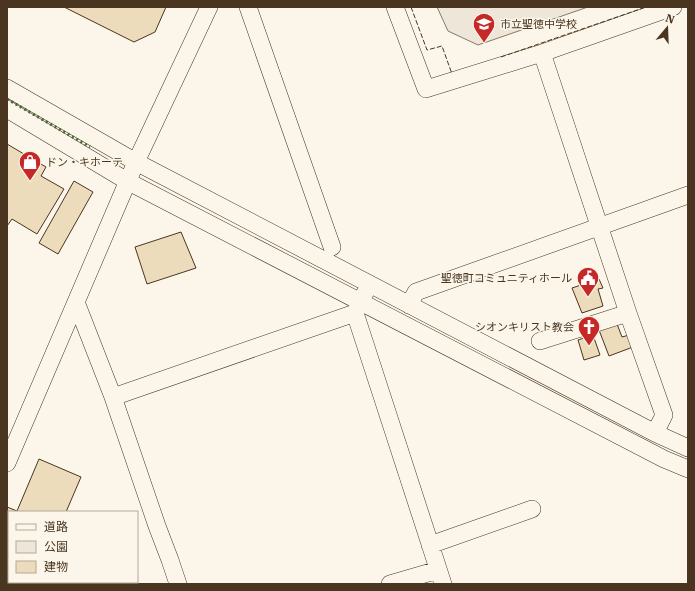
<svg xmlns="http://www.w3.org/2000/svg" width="695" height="591" font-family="'IBM Plex Serif','Noto Sans JP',serif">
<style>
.green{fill:#ede6d9;stroke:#887966}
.building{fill:#ecdcbc;stroke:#4a3520}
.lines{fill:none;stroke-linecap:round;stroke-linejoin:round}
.minor-casing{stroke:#4a3520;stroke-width:18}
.minor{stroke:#fbf6e9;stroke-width:17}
.hedge{stroke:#436837;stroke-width:3;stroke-dasharray:2 3;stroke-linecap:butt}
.fence{stroke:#4a3520;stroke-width:1;stroke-dasharray:5 2;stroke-linecap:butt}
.labels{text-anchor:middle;stroke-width:3;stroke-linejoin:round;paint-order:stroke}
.poi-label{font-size:11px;fill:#4a3520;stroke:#fbf6e9;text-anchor:start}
</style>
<rect width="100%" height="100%" fill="#fbf6e9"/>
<!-- green -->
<path class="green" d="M437 7H588L478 45 448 31Z"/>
<!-- building -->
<path class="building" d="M64 7H166L155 32 134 42Z
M7 144 46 167 41 176 64 189 37 234 12 219 7 226Z
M74 181 93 192 58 254 39 243Z
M181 232 196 268 147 284 135 247Z
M599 279 603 288 598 289 603 306 582 313 572 288Z
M617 324 622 337 629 335 633 347 609 356 599 330Z
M593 335 600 355 584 360 578 340Z
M39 459 81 477 66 512H9V556L7 555V507L17 511Z"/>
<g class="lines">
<!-- minor casing -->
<g class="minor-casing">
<path id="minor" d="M248 7 332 247
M395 7 426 89 542 53 673 7
M542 53 628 313 664 415 655 433
M7 88 136 162 655 433 688 448
M7 109 127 181 664 459 688 469
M365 293 355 313 443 584
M76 302 113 397 157 526 170 560 178 584
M409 305 416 292 688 195
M540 341 628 313
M113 397 355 313
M7 463 136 162 209 7
M430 545 532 509
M390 584 438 570"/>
</g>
<!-- minor -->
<use href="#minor" class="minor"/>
<!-- hedge -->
<path class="hedge" d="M7 99 90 147"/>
<!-- fence -->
<path class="fence" d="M411 7 427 50 442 46 452 74
M501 57 646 7"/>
</g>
<!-- icons -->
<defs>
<g id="school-pin" transform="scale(1.15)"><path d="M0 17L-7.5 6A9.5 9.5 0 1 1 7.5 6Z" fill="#c62828" stroke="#fbf6e9"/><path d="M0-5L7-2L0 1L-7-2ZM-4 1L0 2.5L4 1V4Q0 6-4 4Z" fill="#fff"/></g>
<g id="shop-pin" transform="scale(1.15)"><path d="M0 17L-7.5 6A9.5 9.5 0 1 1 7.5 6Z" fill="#c62828" stroke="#fbf6e9"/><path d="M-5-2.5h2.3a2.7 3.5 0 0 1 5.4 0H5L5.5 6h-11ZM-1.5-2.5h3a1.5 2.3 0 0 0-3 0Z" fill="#fff"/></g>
<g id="civic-pin" transform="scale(1.15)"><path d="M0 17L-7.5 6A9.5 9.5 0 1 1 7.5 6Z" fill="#c62828" stroke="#fbf6e9"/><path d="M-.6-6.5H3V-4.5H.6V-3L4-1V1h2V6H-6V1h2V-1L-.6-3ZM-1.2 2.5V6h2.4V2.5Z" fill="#fff"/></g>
<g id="church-pin" transform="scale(1.15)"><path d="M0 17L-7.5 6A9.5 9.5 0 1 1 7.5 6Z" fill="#c62828" stroke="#fbf6e9"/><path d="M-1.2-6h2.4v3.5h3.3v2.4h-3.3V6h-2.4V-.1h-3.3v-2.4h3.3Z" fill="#fff"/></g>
</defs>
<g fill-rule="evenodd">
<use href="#school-pin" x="484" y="24"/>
<use href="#shop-pin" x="30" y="162"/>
<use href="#civic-pin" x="588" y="278"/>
<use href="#church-pin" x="589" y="327"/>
</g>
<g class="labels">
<!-- poi labels -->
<g class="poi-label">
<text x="500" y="28">市立聖徳中学校</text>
<text x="46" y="166">ドン・キホーテ</text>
<text x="572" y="282" text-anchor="end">聖徳町コミュニティホール</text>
<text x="574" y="331" text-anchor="end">シオンキリスト教会</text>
</g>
</g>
<!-- border -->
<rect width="695" height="591" fill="none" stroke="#4a3520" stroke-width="16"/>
<!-- legend -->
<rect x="8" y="511" width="130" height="72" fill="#fbf6e9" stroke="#b4a999"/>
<rect x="16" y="524" width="20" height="6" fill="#fbf6e9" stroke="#b4a999"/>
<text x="44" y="531" font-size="12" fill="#4a3520">道路</text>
<rect x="16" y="541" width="20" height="12" fill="#ede6d9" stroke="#b4a999"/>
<text x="44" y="551" font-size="12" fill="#4a3520">公園</text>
<rect x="16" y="561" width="20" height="12" fill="#ecdcbc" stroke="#b4a999"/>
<text x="44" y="571" font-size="12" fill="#4a3520">建物</text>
<!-- north arrow -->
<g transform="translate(667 28) rotate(19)" stroke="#fbf6e9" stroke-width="3" paint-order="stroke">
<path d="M0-3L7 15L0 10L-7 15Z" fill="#4a3520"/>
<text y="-6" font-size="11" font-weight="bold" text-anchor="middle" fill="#4a3520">N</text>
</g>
</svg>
